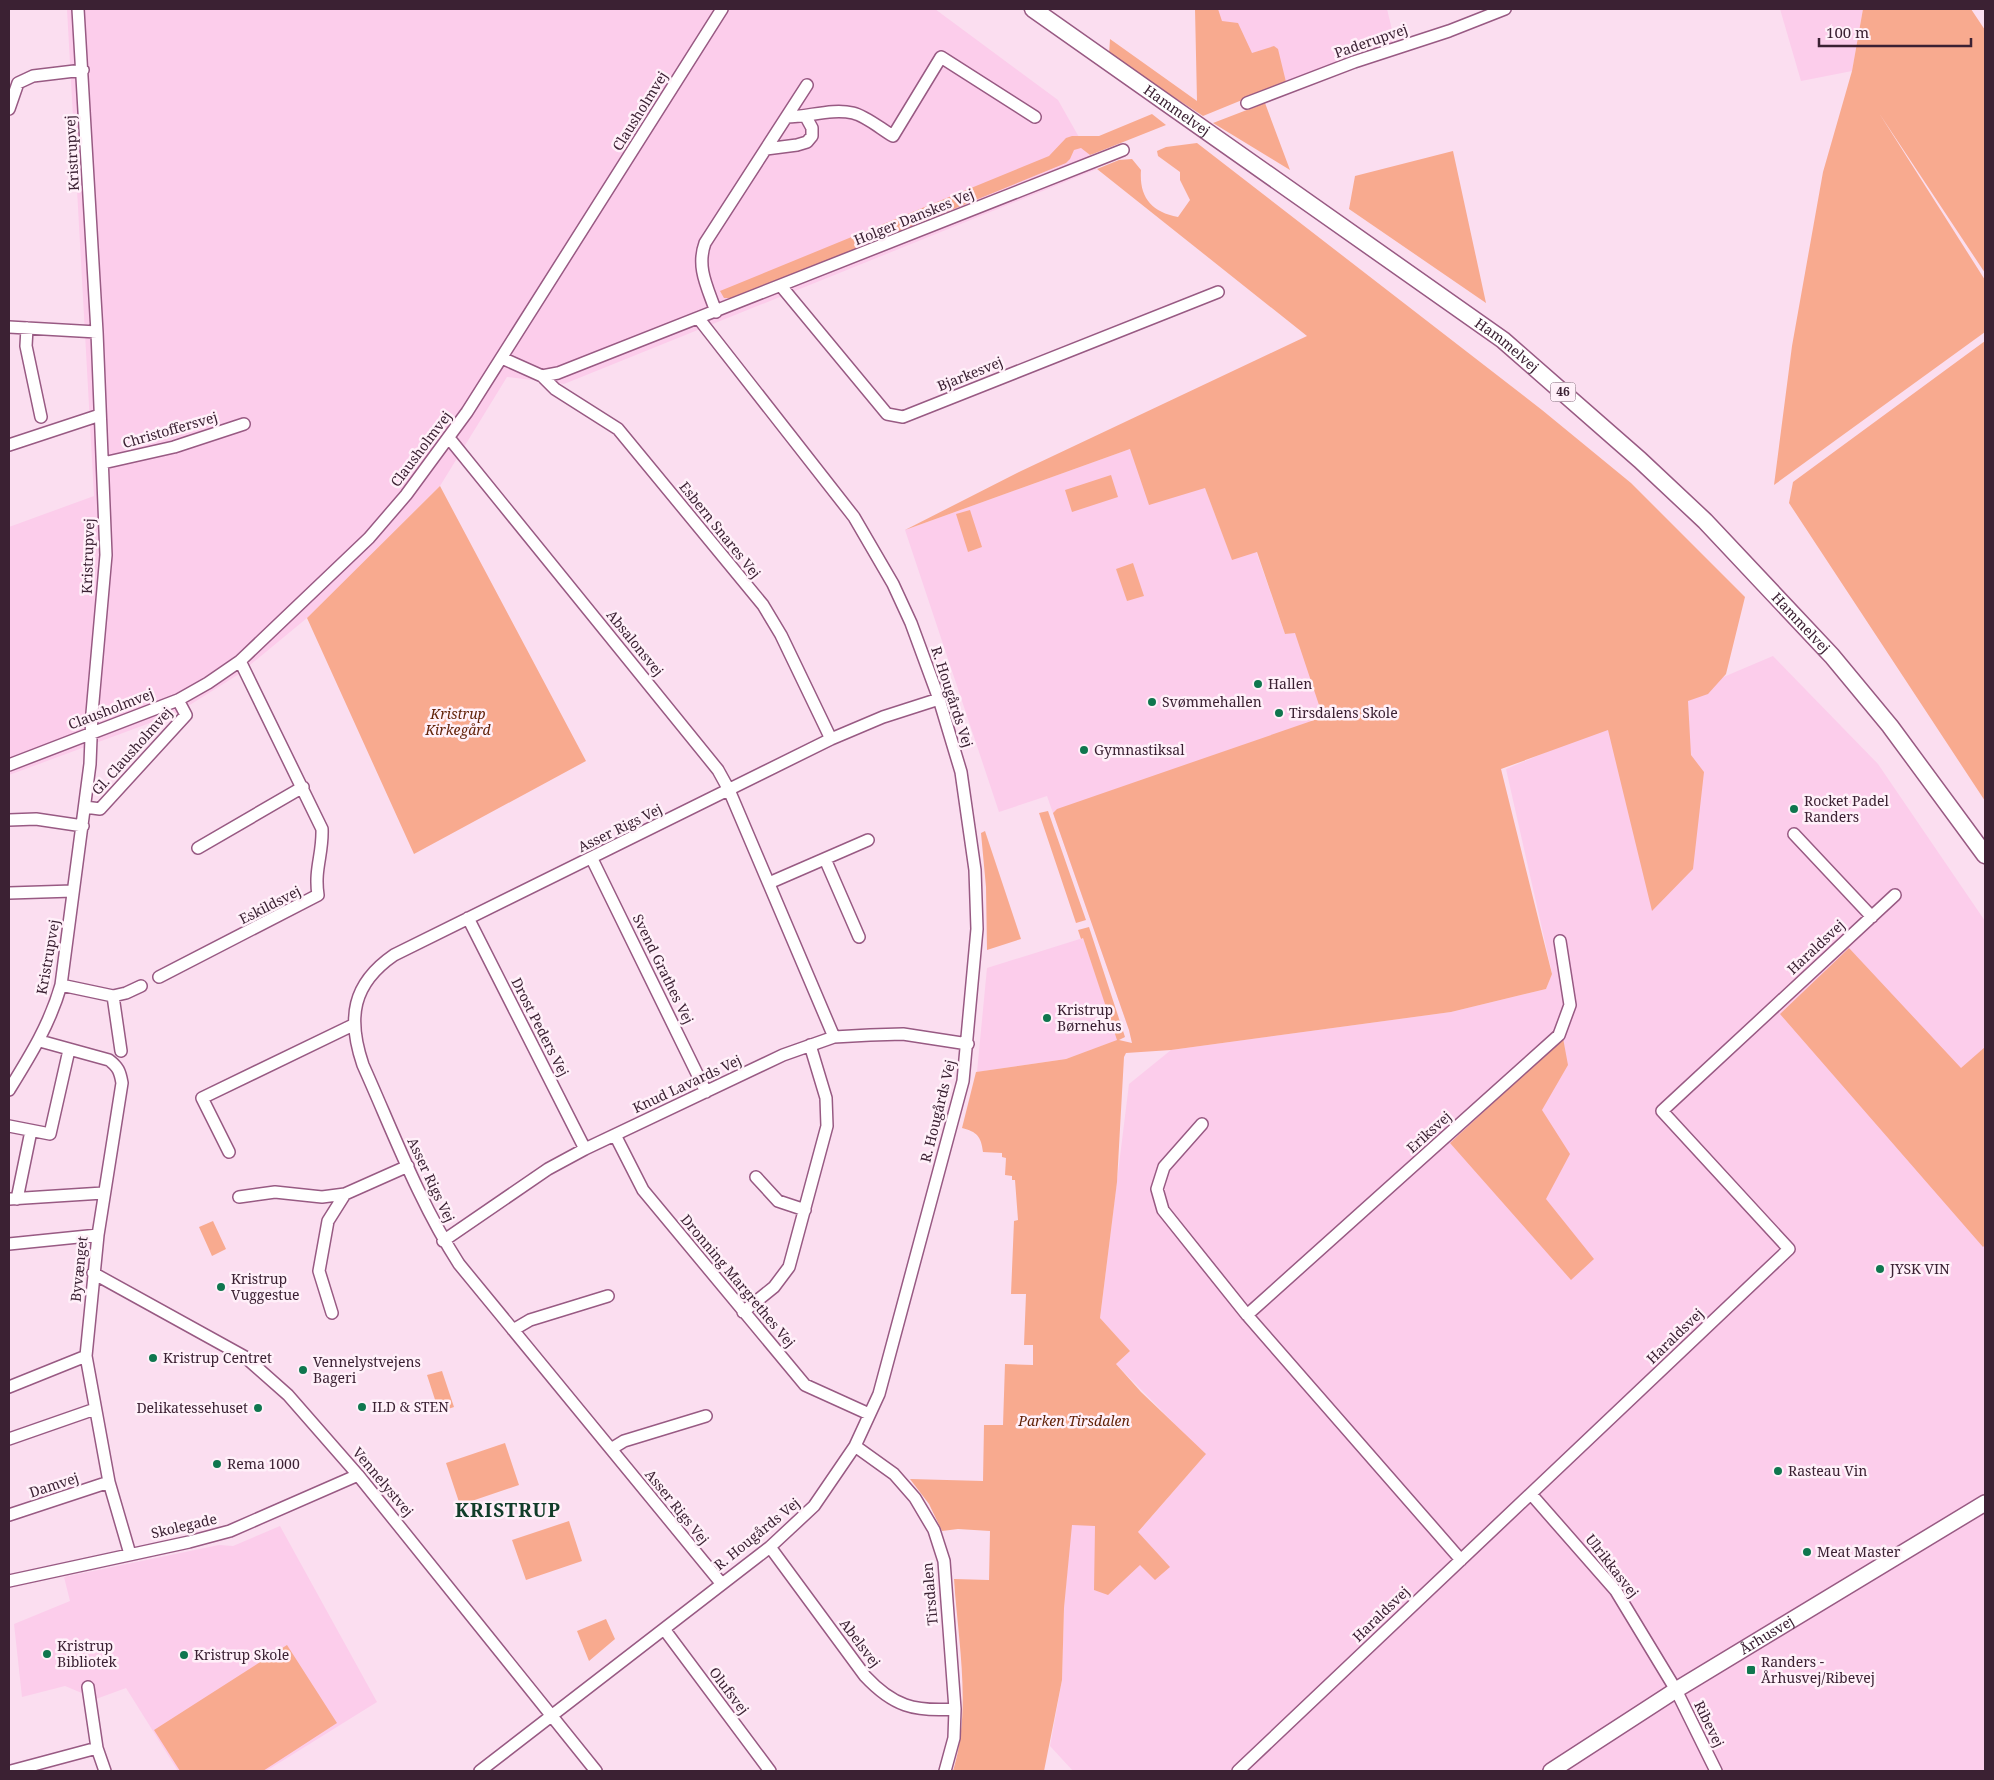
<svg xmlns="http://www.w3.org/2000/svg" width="1994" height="1780" font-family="'Noto Serif',serif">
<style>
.built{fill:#fccdeb}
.green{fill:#f8aa8f}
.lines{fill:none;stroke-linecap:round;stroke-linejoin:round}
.minor-casing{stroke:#985a83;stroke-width:14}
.major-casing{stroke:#985a83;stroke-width:18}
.highway-casing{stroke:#985a83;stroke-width:19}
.minor{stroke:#fff;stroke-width:11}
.major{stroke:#fff;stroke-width:15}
.highway{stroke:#fff;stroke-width:16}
.poi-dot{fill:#0f764e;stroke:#fff0f9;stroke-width:2}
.labels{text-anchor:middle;stroke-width:5;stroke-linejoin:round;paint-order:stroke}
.shield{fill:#fff0f9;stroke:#765f6e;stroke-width:1}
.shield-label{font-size:12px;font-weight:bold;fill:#3b2133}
.street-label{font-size:14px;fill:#3b2133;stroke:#fff0f9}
.poi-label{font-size:14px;fill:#3b2133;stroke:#fff0f9;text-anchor:start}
.park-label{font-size:14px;font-style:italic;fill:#622309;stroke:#fff0f9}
.district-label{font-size:19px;font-weight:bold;letter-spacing:1px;fill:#113d29;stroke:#fff0f9}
</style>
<rect width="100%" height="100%" fill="#fbdef0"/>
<!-- built -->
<path class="built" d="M67 9H935L1058 100 1097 169 564 384 507 377 440 486 307 618 239 674 177 713 9 775V527L94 496Z
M1210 9H1387L1395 42 1260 91Z
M1780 9H1863L1852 71 1801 81Z
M1130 449 1205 488 1232 559 1256 551 1285 634 1295 632 1484 750 1132 1043 1129 1030 1047 796 999 812 905 530Z
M1773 656 1878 764 1985 921V1771H1073L1050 1746 1062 1680 1064 1608 1074 1491 1126 1546 1205 1455 1116 1364 1130 1351 1100 1318 1129 1084 1171 1050 1451 1012 1546 989 1552 973 1506 769Z
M1083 938 1118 1040 1066 1059 977 1072 987 968Z
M280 1526 377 1702 266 1771H178L126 1688 96 1699 65 1686 22 1697 14 1624 70 1601 64 1577 219 1545 233 1546Z"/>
<!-- green -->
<path class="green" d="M1195 9H1218L1222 21 1238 23 1252 53 1274 46 1278 49 1286 82 1203 116 1109 55 1110 39 1197 101Z
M1863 9H1971L1985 30V273L1879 113 1985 280V332L1774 485 1792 346 1823 172 1852 71Z
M1265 103 1290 170 1213 123Z
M1152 114 1166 125 1093 154 1090 155 1081 148 1074 150 1070 159 1066 163 736 298H724L720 291 1049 156 1066 138 1072 136H1099Z
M1197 143 1542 410 1631 483 1745 597 1726 674 1708 694 1688 701 1691 755 1704 772 1693 869 1652 911 1608 730 1501 769 1552 974 1546 989 1451 1012 1171 1050 1126 1053 1124 1057 1117 1182 1100 1318 1130 1351 1116 1364 1141 1392 1206 1454 1138 1532 1170 1567 1155 1580 1140 1565 1108 1595 1094 1590 1095 1526 1072 1525 1064 1608 1062 1680 1044 1771H953C972 1710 958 1642 954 1579L989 1580 990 1531 958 1529 942 1531 929 1504 910 1479 983 1481 984 1425H1003L1005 1364 1033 1365V1345H1024L1026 1294H1011L1014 1221 1018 1220 1015 1180H1012V1176L1005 1175 1006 1158 1002 1157V1153L983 1152C981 1136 977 1132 962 1128L976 1072 1066 1059 1117 1040 1083 938 1081 939 1078 930 1089 927 1125 1037 1119 1040 1132 1043 1129 1030 1053 813 1057 809 1323 717 1295 633 1285 634 1257 552 1232 560 1205 488 1149 505 1130 449 905 530 1019 472 1307 336 1097 169 1119 160 1132 159 1141 170C1139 197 1151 212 1178 217L1190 200 1180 180V172L1158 156 1157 151 1166 147Z
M1453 151 1486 303 1349 209 1355 176Z
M1985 341V801L1789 503 1793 482Z
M1111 475 1118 497 1072 512 1065 490Z
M440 486 586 761 414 854 307 618Z
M970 510 982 547 968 552 956 514Z
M1133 563 1144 596 1127 601 1116 569Z
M1048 811 1086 920 1076 923 1039 813Z
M985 831 1021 939 987 950 986 887 981 833Z
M1849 948 1961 1068 1985 1047V1245L1983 1247 1780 1014Z
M1563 1038 1568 1065 1542 1110 1570 1154 1546 1199 1594 1259 1571 1280 1450 1143Z
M213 1221 226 1249 212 1256 199 1227Z
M442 1371 454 1407 439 1412 427 1375Z
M505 1443 519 1485 460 1505 446 1463Z
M569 1521 582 1561 526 1580 512 1540Z
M606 1619 615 1639 589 1661 577 1631Z
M287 1645 337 1723 263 1771H180L154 1730Z"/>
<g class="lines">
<!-- minor casing -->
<g class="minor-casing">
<path id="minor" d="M1247 103 1354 62 1449 31 1505 9
M9 109 18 83 33 76 83 70
M787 117C808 117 832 108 853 113 866 116 881 129 893 136L941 57 1035 117
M766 149 797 145 807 142 812 136V128L806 117
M781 286 887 414 903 417 1218 292
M716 312C708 288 696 268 705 243L807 85
M9 327 97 332
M27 328 26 346 41 417
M502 358 542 376 558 373 1123 150
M542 376 555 389 618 429 763 605 781 635 831 739
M449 438 718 770 729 790 834 1037
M9 445 100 415
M103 463 174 447 244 424
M9 765 178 700 208 683 240 661 369 538 406 495 467 412 722 9
M85 807 100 809 186 715 178 700
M9 820 36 819 83 826
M1794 834 1872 917
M198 848 303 787
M592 859 706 1092
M825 859 859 937
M769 883 868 840
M9 893 73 891
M468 918 585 1149
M159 977 318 895C314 869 323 854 322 829L240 661
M61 985 113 996 121 1051
M113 996 126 993 141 986
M40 1041 109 1060C118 1067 120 1071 122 1083L98 1235 86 1356 109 1482 130 1554
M9 1090C30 1056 50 1024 61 985L90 764 92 713 106 555 97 332 78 9
M1202 1124 1164 1167 1157 1189 1163 1210 1247 1315 1461 1560
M9 1126 50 1134 69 1050
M615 1135 643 1190 805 1385 869 1414
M229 1152 202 1098 353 1025
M756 1177 778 1201 805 1210
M239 1197 275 1192 322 1197 345 1194
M9 1199 103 1193
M17 1199 31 1131
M443 1241 548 1169 585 1149 783 1055 834 1037 870 1035 903 1034 968 1044
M9 1244 98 1235
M93 1273 245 1357 288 1395 358 1475 596 1771
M743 1312 774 1287 789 1267 827 1126 826 1098 810 1045
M332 1313 319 1271 328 1221 345 1194 408 1166
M1247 1315 1559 1035 1570 1005 1560 941
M513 1330 530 1320 608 1296
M9 1387 86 1356
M9 1439 95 1409
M855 1446 894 1474 915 1498 934 1530 944 1561 955 1709 954 1738 945 1771
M611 1449 624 1441 706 1416
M1531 1494 1616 1591 1676 1690 1716 1771
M9 1515 109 1482
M770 1547 865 1676C893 1706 914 1712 955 1709
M9 1581 189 1542 230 1531 358 1475
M721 1583 459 1264C419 1202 393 1132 363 1065 347 1018 352 984 394 955L831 739 883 717 939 699
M664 1629 770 1771
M88 1687 97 1748
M11 1771 97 1748 105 1771
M480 1771 770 1547 814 1506 855 1446 879 1394 963 1081 977 929 975 870 961 772 939 699 911 623 893 584 854 517 699 319
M1238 1771 1789 1249 1662 1111 1895 895"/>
</g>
<!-- major casing -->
<g class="major-casing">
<g id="major">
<path id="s1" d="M1551 1771 1676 1690 1985 1503"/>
</g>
</g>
<!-- highway casing -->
<g class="highway-casing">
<g id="highway">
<path id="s2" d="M1033 9 1503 340 1640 460 1705 521 1832 656 1890 726 1985 855"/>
</g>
</g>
<!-- minor -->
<use href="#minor" class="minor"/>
<!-- major -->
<use href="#major" class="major"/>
<!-- highway -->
<use href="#highway" class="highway"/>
</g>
<!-- markers -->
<g class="poi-dot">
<circle cx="1258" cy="684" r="5"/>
<circle cx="1152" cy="702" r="5"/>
<circle cx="1279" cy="713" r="5"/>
<circle cx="1084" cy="750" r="5"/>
<circle cx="1794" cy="809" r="5"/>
<circle cx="1047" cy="1018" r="5"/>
<circle cx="1880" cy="1269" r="5"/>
<circle cx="221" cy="1287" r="5"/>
<circle cx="153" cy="1358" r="5"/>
<circle cx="303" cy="1370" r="5"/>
<circle cx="362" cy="1407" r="5"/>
<circle cx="258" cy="1408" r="5"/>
<circle cx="217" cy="1464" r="5"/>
<circle cx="1778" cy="1471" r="5"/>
<circle cx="1807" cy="1552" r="5"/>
<circle cx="47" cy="1654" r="5"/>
<circle cx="184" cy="1655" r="5"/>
<rect x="1746" y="1665" width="10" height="10" rx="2.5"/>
</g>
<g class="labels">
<!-- shield labels -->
<rect class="shield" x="1550.5" y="382.5" width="25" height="19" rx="4"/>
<g class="shield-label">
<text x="1563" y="396">46</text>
</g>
<!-- street labels -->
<g class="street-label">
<text transform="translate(1371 41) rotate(-19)" y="5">Paderupvej</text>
<text dy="5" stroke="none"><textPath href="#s2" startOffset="176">Hammelvej</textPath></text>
<text transform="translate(640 111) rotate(-58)" y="5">Clausholmvej</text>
<text transform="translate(72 153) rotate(-93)" y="5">Kristrupvej</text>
<text transform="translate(914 217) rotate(-22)" y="5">Holger Danskes Vej</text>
<text dy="5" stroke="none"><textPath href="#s2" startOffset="581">Hammelvej</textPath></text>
<text transform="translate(970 374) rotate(-22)" y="5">Bjarkesvej</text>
<text transform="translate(170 430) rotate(-16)" y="5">Christoffersvej</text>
<text transform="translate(421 449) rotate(-53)" y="5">Clausholmvej</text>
<text transform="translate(720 530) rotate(51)" y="5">Esbern Snares Vej</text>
<text transform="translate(88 556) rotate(-88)" y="5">Kristrupvej</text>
<text dy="5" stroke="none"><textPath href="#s2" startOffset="986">Hammelvej</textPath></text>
<text transform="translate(635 643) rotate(51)" y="5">Absalonsvej</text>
<text transform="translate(952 697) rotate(72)" y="5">R. Hougårds Vej</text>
<text transform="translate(111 709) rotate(-21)" y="5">Clausholmvej</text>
<text transform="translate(132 751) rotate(-48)" y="5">Gl. Clausholmvej</text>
<text transform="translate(620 828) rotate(-26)" y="5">Asser Rigs Vej</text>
<text transform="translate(270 905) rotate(-27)" y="5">Eskildsvej</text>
<text transform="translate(1816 947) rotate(-43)" y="5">Haraldsvej</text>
<text transform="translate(48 957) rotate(-80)" y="5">Kristrupvej</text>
<text transform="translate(663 969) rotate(64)" y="5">Svend Grathes Vej</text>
<text transform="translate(540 1027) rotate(63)" y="5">Drost Peders Vej</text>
<text transform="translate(687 1084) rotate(-25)" y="5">Knud Lavards Vej</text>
<text transform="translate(938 1111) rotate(-76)" y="5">R. Hougårds Vej</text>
<text transform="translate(1429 1132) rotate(-42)" y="5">Eriksvej</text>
<text transform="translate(431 1180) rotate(65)" y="5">Asser Rigs Vej</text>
<text transform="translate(79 1269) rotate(-84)" y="5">Byvænget</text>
<text transform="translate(738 1281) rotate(50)" y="5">Dronning Margrethes Vej</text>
<text transform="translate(1675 1336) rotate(-44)" y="5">Haraldsvej</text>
<text transform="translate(383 1482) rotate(50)" y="5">Vennelystvej</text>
<text transform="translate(54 1485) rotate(-18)" y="5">Damvej</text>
<text transform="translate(677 1507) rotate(51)" y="5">Asser Rigs Vej</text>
<text transform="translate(184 1526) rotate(-13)" y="5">Skolegade</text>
<text transform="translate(757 1534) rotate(-39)" y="5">R. Hougårds Vej</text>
<text transform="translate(1612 1566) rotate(52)" y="5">Ulrikkasvej</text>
<text transform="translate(930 1594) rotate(-95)" y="5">Tirsdalen</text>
<text transform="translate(1381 1614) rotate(-44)" y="5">Haraldsvej</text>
<text dy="5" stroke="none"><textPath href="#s1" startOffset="255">Århusvej</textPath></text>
<text transform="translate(860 1643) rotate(53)" y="5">Abelsvej</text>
<text transform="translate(729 1691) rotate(53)" y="5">Olufsvej</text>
<text transform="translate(1709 1724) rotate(64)" y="5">Ribevej</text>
</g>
<!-- poi labels -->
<g class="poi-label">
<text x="1268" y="689">Hallen</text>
<text x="1162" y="707">Svømmehallen</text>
<text x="1289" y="718">Tirsdalens Skole</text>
<text x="1094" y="755">Gymnastiksal</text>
<text x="1804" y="806">Rocket Padel<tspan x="1804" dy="16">Randers</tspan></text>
<text x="1057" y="1015">Kristrup<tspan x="1057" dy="16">Børnehus</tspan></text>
<text x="1890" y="1274">JYSK VIN</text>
<text x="231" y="1284">Kristrup<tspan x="231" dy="16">Vuggestue</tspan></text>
<text x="163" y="1363">Kristrup Centret</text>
<text x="313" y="1367">Vennelystvejens<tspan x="313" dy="16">Bageri</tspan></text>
<text x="372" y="1412">ILD &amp; STEN</text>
<text x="248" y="1413" text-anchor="end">Delikatessehuset</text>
<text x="227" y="1469">Rema 1000</text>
<text x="1788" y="1476">Rasteau Vin</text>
<text x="1817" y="1557">Meat Master</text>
<text x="57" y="1651">Kristrup<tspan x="57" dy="16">Bibliotek</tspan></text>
<text x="194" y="1660">Kristrup Skole</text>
<text x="1761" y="1667">Randers -<tspan x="1761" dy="16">Århusvej/Ribevej</tspan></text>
</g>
<!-- park labels -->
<g class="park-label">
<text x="458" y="719">Kristrup<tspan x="458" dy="16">Kirkegård</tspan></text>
<text x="1074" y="1426">Parken Tirsdalen</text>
</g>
<!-- district labels -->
<g class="district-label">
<text x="508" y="1517">KRISTRUP</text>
</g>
</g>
<!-- border -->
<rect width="1994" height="1780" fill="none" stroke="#3b2133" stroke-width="20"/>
<!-- scale -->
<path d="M1819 38v8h152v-8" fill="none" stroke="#3b2133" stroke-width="2.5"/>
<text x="1826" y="38" font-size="15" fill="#3b2133" stroke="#fff0f9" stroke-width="4" paint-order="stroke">100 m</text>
</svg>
